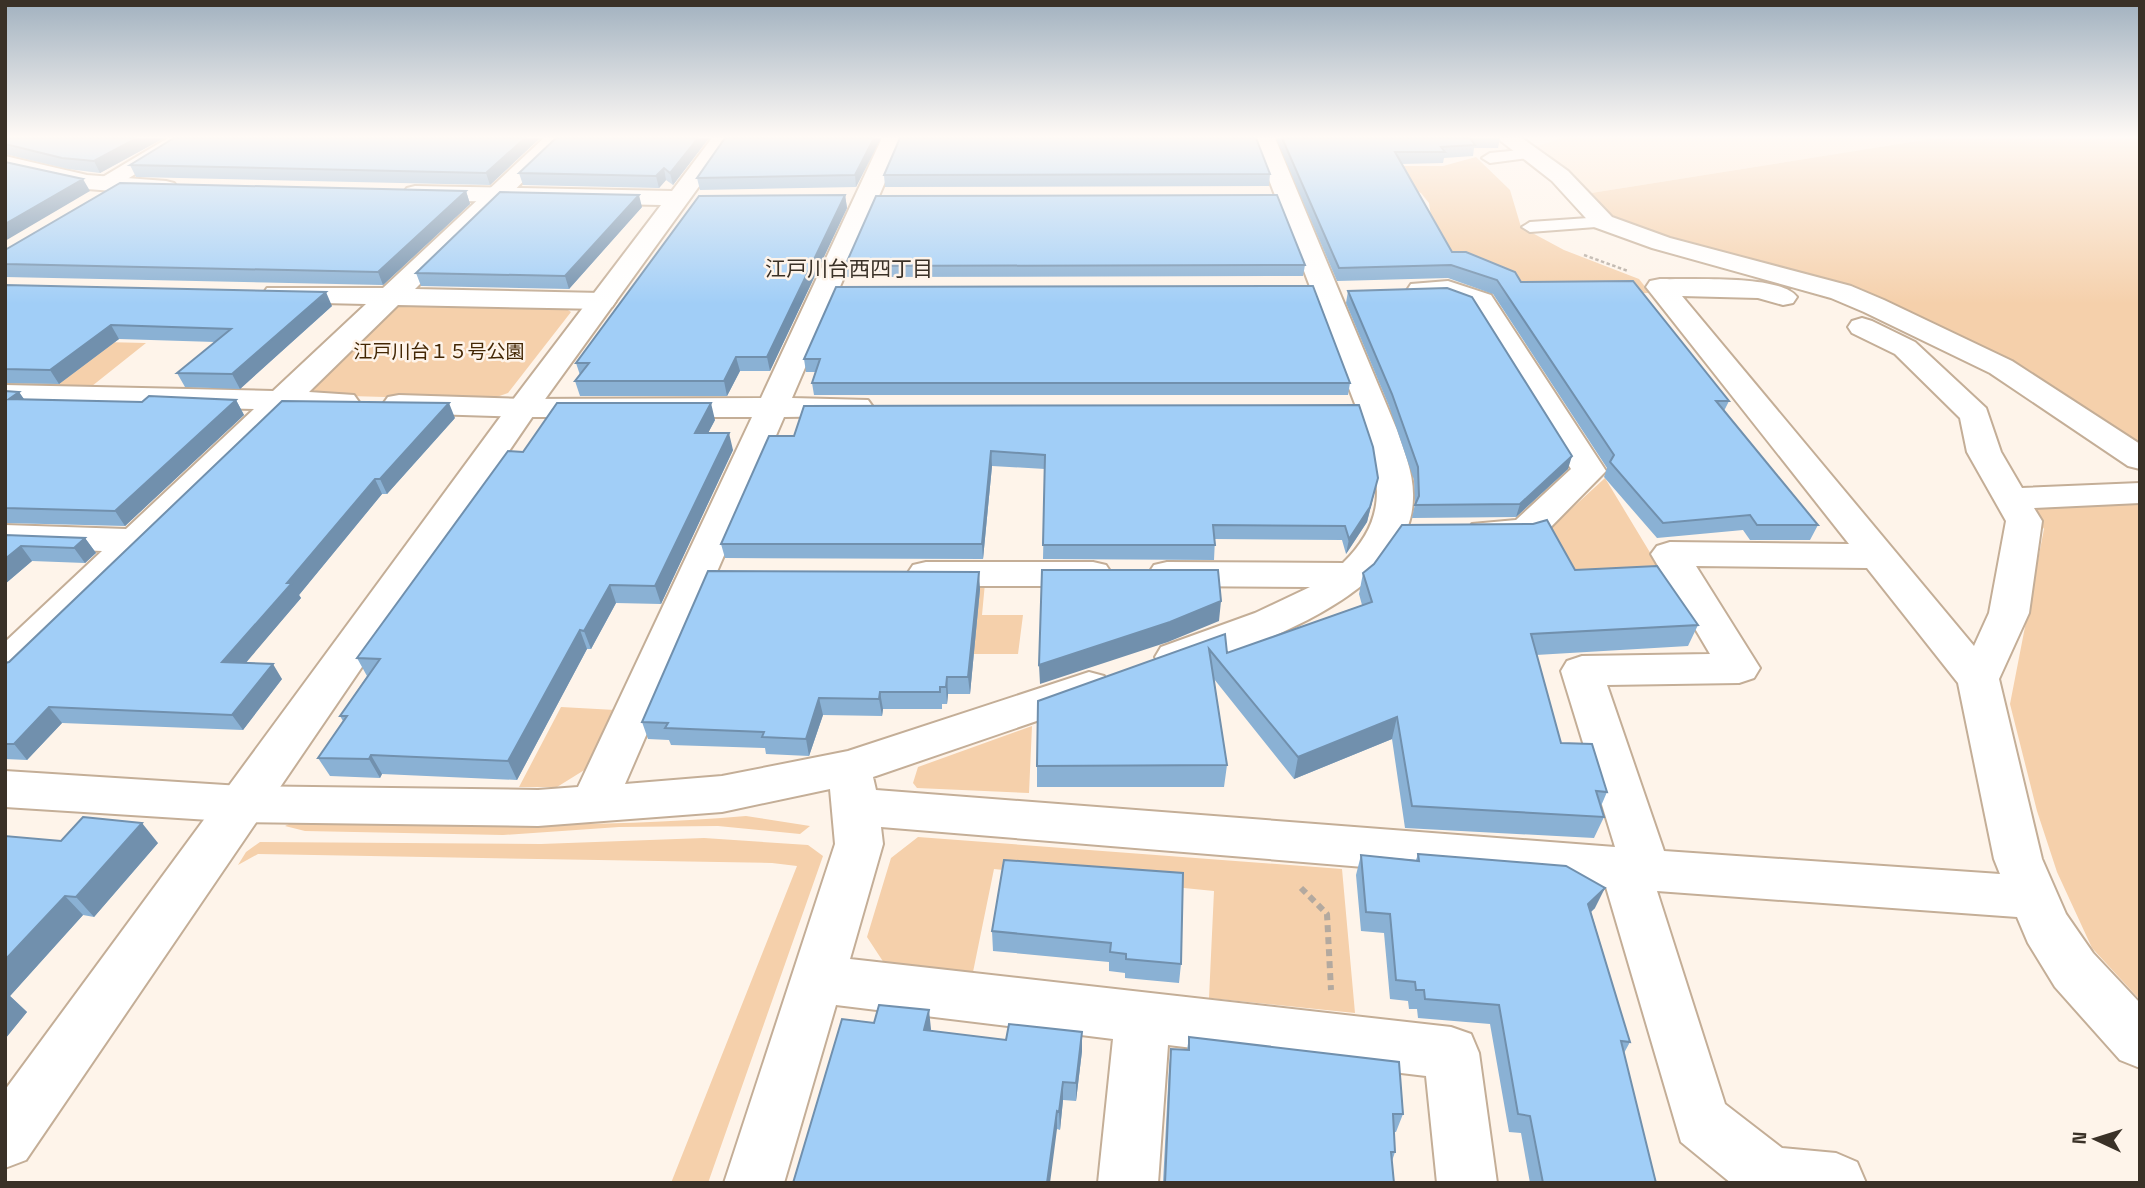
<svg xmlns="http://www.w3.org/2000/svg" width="2145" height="1188" font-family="'Space Grotesk','Noto Sans JP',sans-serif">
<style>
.built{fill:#fde6ce}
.green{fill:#f5d0ab}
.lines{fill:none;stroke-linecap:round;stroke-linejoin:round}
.lane-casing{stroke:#c4ae97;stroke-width:4}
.street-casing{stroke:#c4ae97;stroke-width:4}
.secondary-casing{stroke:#c4ae97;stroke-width:4}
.path-far1{stroke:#b3a99f;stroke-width:2.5;stroke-dasharray:3.5 2.5;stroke-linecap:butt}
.path{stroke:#b3a99f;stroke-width:6;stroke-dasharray:7 5;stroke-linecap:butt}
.lane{fill:#fff;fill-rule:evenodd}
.street{fill:#fff;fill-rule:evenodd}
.secondary{fill:#fff;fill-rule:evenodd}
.wall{fill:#8ab1d4}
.shaded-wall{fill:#7190ad}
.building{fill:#a1cef7;stroke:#7190ad;stroke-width:2}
.labels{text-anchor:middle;stroke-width:5;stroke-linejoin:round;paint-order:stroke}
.far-park-label{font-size:19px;fill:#432704;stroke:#fef4ea}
.far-neighbourhood-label{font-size:21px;fill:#3a3127;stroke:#fef4ea}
</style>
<rect width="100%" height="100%" fill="#fef4ea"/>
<!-- built -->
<path class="built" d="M1562 138H1936L1585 194 1532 148Z"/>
<!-- green -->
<path class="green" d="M1936 138H2140V452L1887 306 1613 224 1585 194Z
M1476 157 1510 190 1521 227 1564 250 1639 279 1650 293 1531 294 1452 260 1433 229 1429 203 1421 193 1361 166H1443Z
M409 302 562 306 571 312 508 393 488 400 316 395 308 385 385 310Z
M60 341 146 343 87 390 5 387V380Z
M1605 478 1669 584 1577 586 1546 532Z
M2140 500V1000L2092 948 2057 872 2037 811 2010 704 2044 529 2030 505Z
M937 583H985L982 615H1023L1018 654H937Z
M561 707 615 710 586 769 557 787H519Z
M1032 726 1029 793 917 788 913 783 918 767Z
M746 816 810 826 800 834 718 826 619 827 503 835 305 831 285 826 295 821C446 824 596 829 746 816Z
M918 837 1342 869 1355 1013 1209 998 1214 891 994 869 973 972 884 963 867 937 891 858Z
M704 838 808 845 823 856 708 1183H671L797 866 772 863 258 854 238 865 246 852 260 842 541 844Z"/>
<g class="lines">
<!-- lane casing -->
<g class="lane-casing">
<path id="lane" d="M1531 149 1536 151V157L1490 163 1482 158 1490 153Z
M1603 217 1609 218 1611 222 1609 226 1530 232 1522 227 1530 222Z"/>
</g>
<!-- street casing -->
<g class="street-casing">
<path id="street" d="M168 138H194L111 189H95L91 184Z
M544 138H567L415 289 602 293 612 295 616 301 612 307 602 309 398 305 309 392 354 395 359 402 354 409 343 411 291 410 20 676 5 680V642L102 551 5 547V525L126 529 254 409 5 403V385L273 391 366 304 277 302 267 300 263 294 267 288H383Z
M882 138H904L792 398 868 400 873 407 868 414 857 416 784 417 625 784 722 776 848 751 1089 672 1104 676 1110 687 1104 698 873 777 876 790 1615 847 1561 671 1567 661 1582 656 1710 654 1651 554 1657 546 1670 542 1849 544 1646 287 1650 281 1660 279C1688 280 1781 274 1797 297L1793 303 1783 305 1758 298 1682 296 1974 646 1989 613 2006 521 1967 452 1960 418 1895 354 1852 333 1848 327 1852 321 1862 318 1872 321 1915 342 1986 408 2001 452 2022 488 2140 483V503L2034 508 2042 521 2029 613 1999 679 2042 859 2066 914 2093 953 2140 1003V1068L2120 1060 2055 987 2028 943 2017 917 1657 891 1725 1104 1782 1148 1836 1153 1857 1162 1866 1183H1731L1681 1142 1606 887 881 827 883 844 850 959 1451 1027 1471 1034 1479 1053 1497 1183H1437L1426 1076 1168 1045 1158 1183H1098L1113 1039 836 1005 784 1183H724L835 844 830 789 722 812 538 826 241 822 5 807V771L241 786 538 790 578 787 752 417H523L399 413 388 411 383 404 388 397 399 395 523 399 761 398ZM1696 566 1867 568 1958 683 1994 859 2000 874 1664 851 1607 685 1739 683 1754 678 1760 668Z
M1253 138H1275L1397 430C1404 451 1414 474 1413 498 1412 594 1250 649 1175 671L1161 667 1155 657 1161 647 1255 613 1310 587 1167 586 1154 583 1148 574 1154 565 1167 562 1343 563C1387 520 1381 484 1365 430Z
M1497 138H1522L1568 171 1612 217 1670 238 1851 286 1884 300 2012 361 2140 444V469L2128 466 1990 373 1864 312 1831 298 1652 248 1594 227 1552 181Z
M1448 281 1491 295 1606 471 1539 539 1485 543 1472 540 1467 532 1472 524 1516 520 1571 469 1471 307 1445 297 1411 296 1407 290 1411 284Z
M926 562H1093L1106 565 1112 574 1106 583 1093 586H926L913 583 907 574 913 565Z"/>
</g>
<!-- secondary casing -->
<g class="secondary-casing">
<path id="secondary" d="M712 138H734L535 413 26 1160 5 1168V1090L512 401 661 205 415 200 407 198 403 193 407 188 415 186 672 191Z
M5 156 87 175 166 181 174 183 178 188 174 193 166 195 87 189 5 170Z"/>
</g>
<!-- path-far1 -->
<path class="path-far1" d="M1584 255 1628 271"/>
<!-- path -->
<path class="path" d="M1301 888 1327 914 1331 990"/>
<!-- lane -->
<use href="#lane" class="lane"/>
<!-- street -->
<use href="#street" class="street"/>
<!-- secondary -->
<use href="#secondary" class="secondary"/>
</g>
<!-- wall -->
<path class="wall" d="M9 138H164L100 173 68 169 5 154V139Z
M174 138H540L490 185 136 177 130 165Z
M556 138H709L673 185 666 180 659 188 523 185 519 173Z
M881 138 856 187 700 190 697 178Z
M1276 138H1500L1498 148H1474L1473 156 1444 158 1443 163 1402 164 1452 252 1521 282 1729 401 1724 411 1818 525 1810 540H1750L1743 530 1657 538 1604 477 1607 468 1493 294 1448 278 1337 281Z
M1270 174 1269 186 885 187 884 175Z
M466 191 470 204 383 285 5 277V250Z
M845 195 847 208 770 371H740L727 396H580L575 381 580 375 576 363Z
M642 207 569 289 421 286 416 273Z
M1305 265 1303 276 847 277 845 266Z
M5 285 332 306 240 389 185 387 177 373 215 342 119 339 59 384 5 383Z
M836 287 1350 383 1348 395H814L812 383 816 372H806L804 359Z
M1348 291 1568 469 1516 517 1412 518 1415 504 1414 480 1389 406 1346 303Z
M5 391 19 392 24 400 142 402 236 400 244 415 125 526 5 523Z
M455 418 387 494H382L299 595 301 598 245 663 282 679 243 730 62 723 27 760 5 759V663L9 662Z
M715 420 708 433 733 450 661 604 616 603 591 649H587L517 780 382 774 380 778 330 776 318 758 343 721 340 716 367 676 357 658 523 452Z
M794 436 1378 478 1367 522 1346 554 1342 540 1215 539 1214 560 1043 559 1045 469 992 466 983 559 725 558 721 544Z
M5 535 85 538 96 553 85 563 32 561 5 584Z
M1575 570 1698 625 1688 646 1536 655 1561 743 1607 792 1601 806 1604 817 1594 838 1405 828 1392 739 1294 779 1214 679 1227 765 1224 787H1037V766L1225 634 1227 653 1362 605 1359 594 1363 573Z
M980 589 970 694H948L947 704H942V709H883L882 716 823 715 809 756 766 754 765 748 671 745 669 740 648 739 642 722Z
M5 836 61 841 158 843 94 917 83 915 10 996 27 1012 5 1039Z
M1418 854 1595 908 1591 912 1630 1042 1624 1053 1656 1183H1530L1521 1133 1509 1132 1490 1024 1418 1018 1417 1009H1409L1408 1001 1390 999 1384 933 1361 931 1356 875 1361 855 1416 860Z
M1004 860 1181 964 1179 983 1125 978V973L1109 971V962L993 951 992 931Z
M931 1029V1031L1006 1040 1082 1032V1051L1076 1101 1063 1100 1060 1130 1057 1129 793 1183Z
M1189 1037 1403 1114 1396 1132H1394L1395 1152 1392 1161 1394 1183H1163L1169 1067 1171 1049 1187 1050Z"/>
<!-- shaded-wall -->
<path class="shaded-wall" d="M137 138H164L100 173 94 161Z
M525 138H540L490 185 486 173Z
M698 138H709L673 185 670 173Z
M874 138H881L856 187 855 175Z
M664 168 666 180 659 188 656 176Z
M83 179 90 191 5 241V224Z
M466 191 470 204 383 285 378 272Z
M639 195 642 207 569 289 565 276Z
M845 195 847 208 770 371 767 357Z
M326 292 332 306 240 389 232 374Z
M111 325 119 339 59 384 50 370Z
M736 357 740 371 727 396 724 381Z
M19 392 29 406 9 399Z
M236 400 244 415 125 526 115 511Z
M449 403 455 418 387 494 380 479Z
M711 403 715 420 699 450 695 433Z
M729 433 733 450 661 604 655 586Z
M991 451 992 466 983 559 982 544Z
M1572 456 1568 469 1516 517 1520 504Z
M1378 478 1367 522 1346 554 1349 539Z
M375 479 382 494 299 595 301 598 233 678 222 662 287 583Z
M85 538 96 553 85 563 74 548Z
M21 546 32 561 5 584V559Z
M979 572 980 589 970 694 968 677Z
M610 585 616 603 591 649 584 631Z
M1221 601 1219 621 1168 642 1040 684 1039 665Z
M580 630 587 649 517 780 508 761Z
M273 664 282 679 243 730 232 715Z
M947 677 948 694 947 704 946 687Z
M880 692 883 709 882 716 879 699Z
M819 698 823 715 809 756 806 739Z
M49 707 62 723 27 760 14 744Z
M1397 717 1392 739 1294 779 1298 757Z
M371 755 382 774 380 778 369 759Z
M142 823 158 843 94 917 76 897Z
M1605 888 1595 908 1579 923 1588 904Z
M65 896 83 915 10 996 27 1012 5 1039V960Z
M929 1010 931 1029 927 1049 924 1030Z
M1082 1032V1051L1076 1101V1083Z
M1063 1082V1100L1060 1130 1059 1112Z
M1057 1111V1129L1050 1183H1047Z"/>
<!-- building -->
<path class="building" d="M9 138H137L94 161 62 158 5 144V139Z
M174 138H525L486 173 130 165Z
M556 138H698L670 173 664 168 656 176 519 173Z
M725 138H874L855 175 697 178Z
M900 138H1256L1270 174 884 175Z
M1282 138H1470L1475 145 1441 147 1445 152H1395L1452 252H1466L1515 272 1521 282 1633 281 1729 401H1716L1818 525H1757L1750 515 1663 523 1610 462 1614 455 1497 280 1451 265 1339 268Z
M5 162 83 179 5 224Z
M120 183 466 191 378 272 5 264V250Z
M500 192 639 195 565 276 416 273Z
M845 195 767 357H736L724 381H575L589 363H576L699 196Z
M1277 195 1305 265 845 266 876 196Z
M5 285 326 292 232 374 177 373 231 329 111 325 50 370 5 369Z
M1313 286 1350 383H812L820 359H804L836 287Z
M1447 288 1472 297 1572 456 1520 504 1415 505 1419 496 1418 467 1392 394 1348 291Z
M5 391 19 392 9 399 142 402 149 396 236 400 115 511 5 508Z
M282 401 449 403 380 479H375L287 583H292L222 662 273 664 232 715 49 707 14 744H5V663L9 662Z
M557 403H711L695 433H729L655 586 610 585 584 631 580 630 508 761 371 755 369 759 318 758 347 716H340L380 659 357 658 508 451 523 452Z
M1359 405 1373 447 1378 478 1370 507 1349 539 1345 526 1213 525 1215 545H1043L1045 455 991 451 982 544H721L769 436H794L804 406Z
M1547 520 1575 570 1657 566 1698 625 1531 634 1561 743 1592 744 1607 792 1596 791 1604 817 1412 806 1397 717 1298 757 1209 649 1227 765 1037 766 1038 701 1225 634 1227 653 1372 602 1363 573 1374 564 1402 525 1533 524Z
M5 535 85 538 74 548 21 546 5 559Z
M1042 570H1218L1221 601 1170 622 1039 665Z
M708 571 979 572 968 677H947L946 687H940V692H880L879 699 819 698 806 739 762 737 764 732 665 728 668 723 642 722Z
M83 817 142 823 76 897 65 896 5 960V836L61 841Z
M1418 854 1566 866 1605 888 1588 904 1630 1042 1621 1041 1656 1183H1543L1530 1116 1518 1114 1499 1005 1425 999 1424 990H1416L1415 982 1396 980 1390 914 1366 912 1361 855 1419 861Z
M1004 860 1183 873 1181 964 1126 959V954L1110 952 1111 943 992 931Z
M879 1005 929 1010 924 1030 1006 1040 1009 1024 1082 1032 1076 1083 1063 1082 1059 1112 1057 1111 1047 1183H793L842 1019 874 1023Z
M1189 1037 1399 1062 1403 1114H1393L1395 1152H1391L1394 1183H1165L1171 1049 1189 1050Z"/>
<!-- sky -->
<linearGradient id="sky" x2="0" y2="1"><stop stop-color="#a1b1bf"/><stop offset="0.45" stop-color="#fffaf6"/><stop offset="1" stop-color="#fffaf6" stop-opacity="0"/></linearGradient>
<rect width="2145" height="304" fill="url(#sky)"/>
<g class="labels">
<!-- far-park labels -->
<g class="far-park-label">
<text x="439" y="358">江戸川台１５号公園</text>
</g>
<!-- far-neighbourhood labels -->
<g class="far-neighbourhood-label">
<text x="849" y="276">江戸川台西四丁目</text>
</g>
</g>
<!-- border -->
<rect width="2145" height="1188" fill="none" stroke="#3a3127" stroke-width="14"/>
<!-- north arrow -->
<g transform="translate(2096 1139) rotate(274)" stroke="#fef4ea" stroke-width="5" paint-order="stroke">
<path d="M0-5L12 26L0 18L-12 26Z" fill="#3a3127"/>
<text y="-10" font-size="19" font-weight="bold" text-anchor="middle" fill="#3a3127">N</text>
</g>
</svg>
